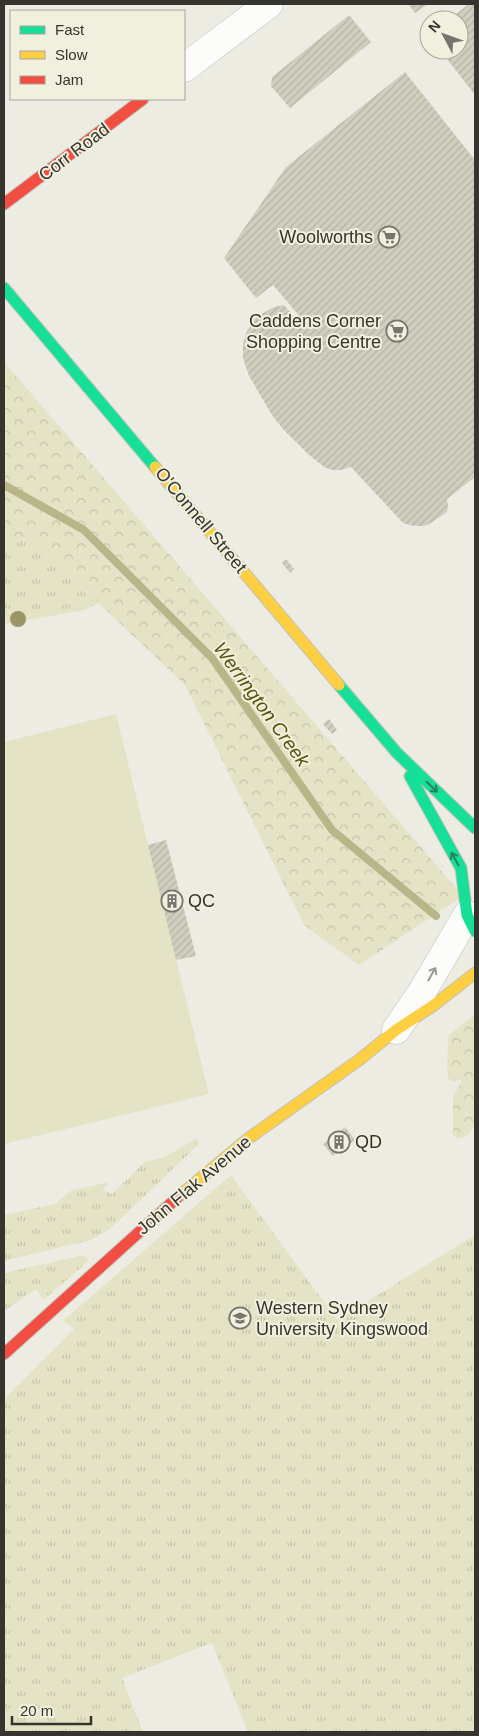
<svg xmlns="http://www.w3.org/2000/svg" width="479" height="1736" font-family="Helvetica,sans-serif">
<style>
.grass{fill:url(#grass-tufts)}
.forest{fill:url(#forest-crowns)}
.park{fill:#e5e3c5}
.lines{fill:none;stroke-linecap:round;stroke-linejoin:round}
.stream{stroke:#b8b589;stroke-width:8}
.building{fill:url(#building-hatch)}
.street-casing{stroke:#c2c2ba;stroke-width:29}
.fast-casing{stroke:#c2c2ba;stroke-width:13}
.slow-casing{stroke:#c2c2ba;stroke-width:13}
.jam-casing{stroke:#c2c2ba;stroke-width:13}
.street{stroke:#fcfcfb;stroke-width:28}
.fast{stroke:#16e098;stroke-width:11}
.slow{stroke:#ffcf43;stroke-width:11}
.jam{stroke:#f24e42;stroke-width:11}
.tree{fill:#999567}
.oneway{stroke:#27815e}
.oneway2{stroke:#989894}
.labels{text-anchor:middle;stroke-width:4;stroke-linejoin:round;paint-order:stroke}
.street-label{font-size:18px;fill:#35342e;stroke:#f1f0de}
.poi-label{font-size:18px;fill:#35342e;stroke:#f1f0de;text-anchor:start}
.water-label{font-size:19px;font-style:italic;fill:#58520a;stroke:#f1f0de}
</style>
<defs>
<pattern id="grass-tufts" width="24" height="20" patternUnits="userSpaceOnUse" patternTransform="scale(1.25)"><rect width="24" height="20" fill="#e5e3c5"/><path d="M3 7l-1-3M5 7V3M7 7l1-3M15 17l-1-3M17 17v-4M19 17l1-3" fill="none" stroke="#c5c3aa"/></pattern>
<pattern id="forest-crowns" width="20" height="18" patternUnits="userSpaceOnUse" patternTransform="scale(1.25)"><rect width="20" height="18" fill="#e5e3c5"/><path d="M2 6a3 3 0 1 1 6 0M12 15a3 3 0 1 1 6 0" fill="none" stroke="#c5c3aa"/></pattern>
<pattern id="building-hatch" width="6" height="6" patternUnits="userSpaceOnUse" patternTransform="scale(1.25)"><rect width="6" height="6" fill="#d0cfbf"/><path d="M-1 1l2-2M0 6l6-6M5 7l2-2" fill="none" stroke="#b3b2a4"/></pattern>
</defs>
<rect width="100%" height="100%" fill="#edece2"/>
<!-- grass -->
<path class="grass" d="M30 538 98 603 85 610 4 624V540Z
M197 1138 198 1145 110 1229 91 1240 4 1261V1215L55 1204 70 1191 109 1182 103 1190 112 1194 145 1162 165 1157Z
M231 1175 337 1320 475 1235V1732H248L212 1643 122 1678 143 1732H4V1399L74 1329 64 1320Z
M84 1255 89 1261 43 1300 36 1289 4 1311V1273Z"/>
<!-- forest -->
<path class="forest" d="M4 362 463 896 359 965 304 925 185 685 30 538 4 540Z
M475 1014V1122C471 1132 469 1137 457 1139L453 1134V1096L462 1081 460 1079 453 1082 448 1078 447 1061 449 1035Z"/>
<!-- park -->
<path class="park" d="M116 714 209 1094 4 1144V742Z"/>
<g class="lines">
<!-- stream -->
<path class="stream" d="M4 485 84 530 212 658 332 830 436 916"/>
</g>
<!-- building -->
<path class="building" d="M408 4H428L415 13Z
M469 4H475V95L440 50H459V20H448Z
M349 15 371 42 290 108 271 86 272 77Z
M405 72 475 160V477L447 499 448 506 447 512 431 523 424 526H414L403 523 351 467 341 470H332L324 467 308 454 283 429 272 415 249 376 243 358V344L246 333 256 317 274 307 284 305 303 328 307 325 273 285 256 298 224 258 286 167Z
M286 559 294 569 290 573 282 563Z
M329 719 337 730 332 734 323 724Z
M166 840 196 956 176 960 148 845Z
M345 1127 355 1140 333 1156 323 1144Z"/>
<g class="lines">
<!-- street casing -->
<g class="street-casing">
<path id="street" d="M184 68 269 4
M396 1030 422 992 467 915"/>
</g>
<!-- fast casing -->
<g class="fast-casing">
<path id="fast" d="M4 288 155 467
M339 685 397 753 475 828
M410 776 461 868 467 915 475 931"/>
</g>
<!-- slow casing -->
<g class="slow-casing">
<path id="slow" d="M155 467 339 685
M178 1197 249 1138 359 1060 396 1030 434 1005 475 973"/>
</g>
<!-- jam casing -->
<g class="jam-casing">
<path id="jam" d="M4 204 143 99
M4 1354 178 1197"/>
</g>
<!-- street -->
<use href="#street" class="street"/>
<!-- fast -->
<use href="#fast" class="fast"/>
<!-- slow -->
<use href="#slow" class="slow"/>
<!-- jam -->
<use href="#jam" class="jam"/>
</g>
<!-- trees -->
<circle class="tree" cx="18" cy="619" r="8"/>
<!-- one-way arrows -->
<defs><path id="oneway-shaft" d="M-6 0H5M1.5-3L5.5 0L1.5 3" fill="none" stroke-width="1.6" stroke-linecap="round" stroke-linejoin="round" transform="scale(1.25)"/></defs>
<g class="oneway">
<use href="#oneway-shaft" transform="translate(432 787) rotate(44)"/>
<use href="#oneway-shaft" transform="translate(455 859) rotate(-119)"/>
</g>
<use class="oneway2" href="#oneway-shaft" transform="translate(432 974) rotate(-60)"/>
<!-- icons -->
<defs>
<g id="supermarket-ring" transform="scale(1.125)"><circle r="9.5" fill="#f1f0de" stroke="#75746d" stroke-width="1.5"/><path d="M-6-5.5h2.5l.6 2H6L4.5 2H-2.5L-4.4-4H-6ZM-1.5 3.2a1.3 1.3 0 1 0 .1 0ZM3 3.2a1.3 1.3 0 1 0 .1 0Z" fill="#75746d"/></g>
<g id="building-ring" transform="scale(1.125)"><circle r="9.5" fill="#f1f0de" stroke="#75746d" stroke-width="1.5"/><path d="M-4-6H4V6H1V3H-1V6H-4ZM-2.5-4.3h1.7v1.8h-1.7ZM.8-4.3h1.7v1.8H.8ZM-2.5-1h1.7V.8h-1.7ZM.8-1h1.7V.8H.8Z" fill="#75746d"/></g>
<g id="university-ring" transform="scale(1.125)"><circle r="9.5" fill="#f1f0de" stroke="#75746d" stroke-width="1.5"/><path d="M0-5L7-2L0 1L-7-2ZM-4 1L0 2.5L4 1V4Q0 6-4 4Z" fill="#75746d"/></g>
</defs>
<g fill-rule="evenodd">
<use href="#supermarket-ring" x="389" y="237"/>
<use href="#supermarket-ring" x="397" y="331"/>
<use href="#building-ring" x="172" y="901"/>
<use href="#building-ring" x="339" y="1142"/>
<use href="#university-ring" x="240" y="1318"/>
</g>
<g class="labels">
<!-- street labels -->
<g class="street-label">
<text transform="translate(74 152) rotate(-37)" y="6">Corr Road</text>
<text transform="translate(201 520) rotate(50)" y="6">O'Connell Street</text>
<text transform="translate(194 1185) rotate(-40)" y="6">John Flak Avenue</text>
</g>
<!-- poi labels -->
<g class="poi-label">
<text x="373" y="243" text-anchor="end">Woolworths</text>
<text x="381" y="327" text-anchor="end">Caddens Corner<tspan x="381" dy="21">Shopping Centre</tspan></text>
<text x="188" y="907">QC</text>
<text x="355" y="1148">QD</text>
<text x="256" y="1314">Western Sydney<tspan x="256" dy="21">University Kingswood</tspan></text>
</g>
<!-- water labels -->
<g class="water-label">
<text transform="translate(262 704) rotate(54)" y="7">Werrington Creek</text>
</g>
</g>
<!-- border -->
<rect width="479" height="1736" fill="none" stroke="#35342e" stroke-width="10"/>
<!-- legend -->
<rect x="10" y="10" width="175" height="90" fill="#f1f0de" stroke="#a6a598"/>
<rect x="20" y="26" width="25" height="8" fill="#16e098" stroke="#a6a598"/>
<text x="55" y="35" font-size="15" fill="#35342e">Fast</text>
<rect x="20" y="51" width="25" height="8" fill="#ffcf43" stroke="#a6a598"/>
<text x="55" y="60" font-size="15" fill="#35342e">Slow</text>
<rect x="20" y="76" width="25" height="8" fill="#f24e42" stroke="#a6a598"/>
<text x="55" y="85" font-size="15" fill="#35342e">Jam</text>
<!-- north arrow -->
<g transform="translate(444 35) rotate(311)"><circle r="24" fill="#f1f0de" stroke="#a6a598"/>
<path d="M0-4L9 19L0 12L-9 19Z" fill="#75746d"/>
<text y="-8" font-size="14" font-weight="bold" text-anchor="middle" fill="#35342e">N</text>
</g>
<!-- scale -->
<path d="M12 1716v8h79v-8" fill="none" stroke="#35342e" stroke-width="2.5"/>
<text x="20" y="1716" font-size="15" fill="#35342e" stroke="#f1f0de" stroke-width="4" paint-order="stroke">20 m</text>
</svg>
